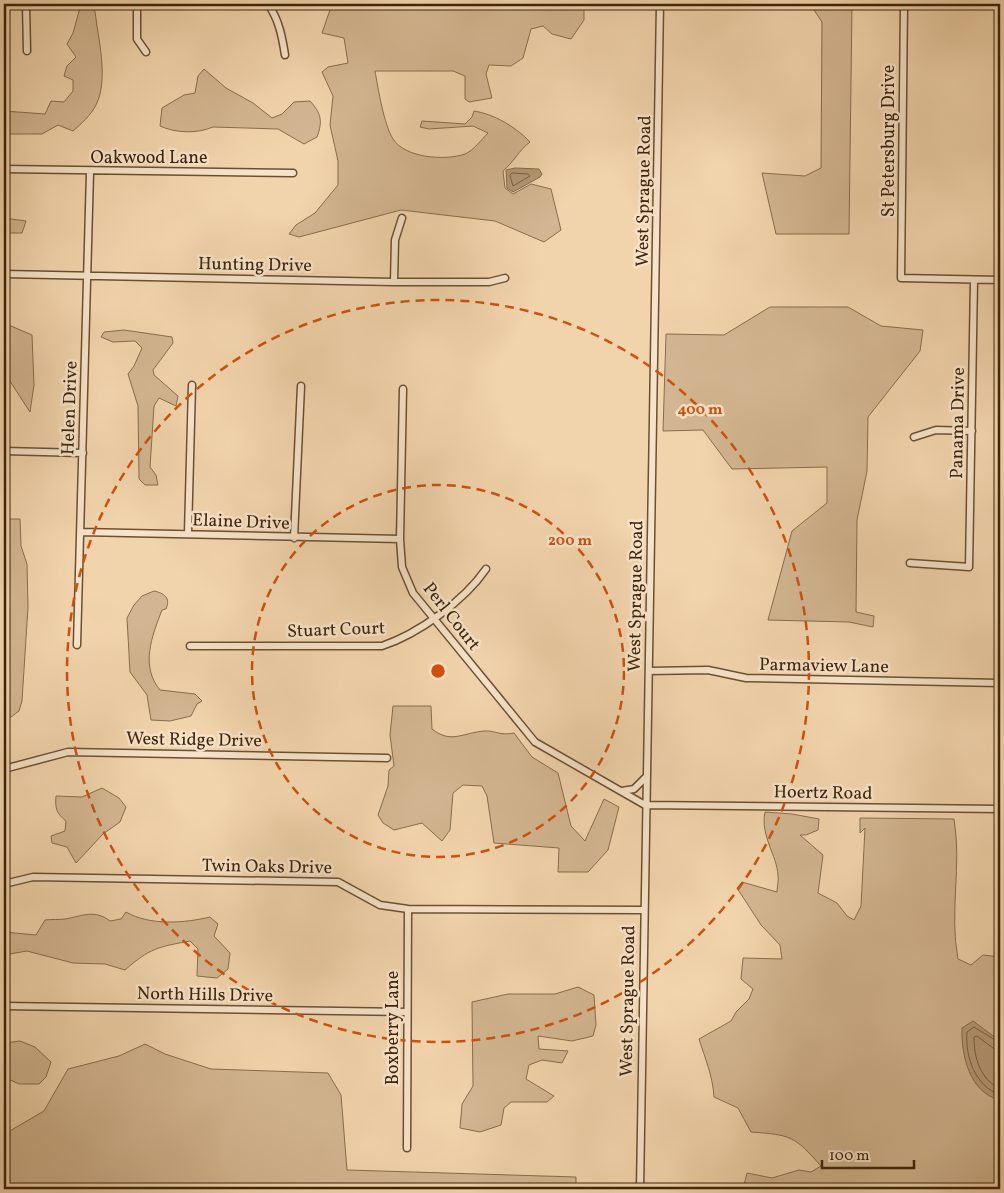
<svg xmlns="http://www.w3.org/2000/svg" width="1004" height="1193" font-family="Vollkorn,serif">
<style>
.green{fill:#d3b691;stroke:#886d4e}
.water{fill:#b49875;stroke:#846a4b}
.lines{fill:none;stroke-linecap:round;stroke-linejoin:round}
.shore{stroke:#785e40;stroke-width:1}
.minor-casing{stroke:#6a5033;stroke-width:9}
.minor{stroke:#f7e3c9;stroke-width:6}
.ring{fill:none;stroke:#ce510c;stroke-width:2.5;stroke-dasharray:9 6}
.labels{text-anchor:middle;stroke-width:5;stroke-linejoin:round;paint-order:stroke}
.street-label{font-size:18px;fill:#3d240b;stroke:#f7e3c9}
.centre{fill:#ce510c;stroke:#f7e3c9;stroke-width:2.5}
.ring-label{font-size:15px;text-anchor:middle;font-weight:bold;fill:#ce510c;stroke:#f7e3c9;stroke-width:5;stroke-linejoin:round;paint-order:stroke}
</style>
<rect width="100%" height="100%" fill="#f2d4ac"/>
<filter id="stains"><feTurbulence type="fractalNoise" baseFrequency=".004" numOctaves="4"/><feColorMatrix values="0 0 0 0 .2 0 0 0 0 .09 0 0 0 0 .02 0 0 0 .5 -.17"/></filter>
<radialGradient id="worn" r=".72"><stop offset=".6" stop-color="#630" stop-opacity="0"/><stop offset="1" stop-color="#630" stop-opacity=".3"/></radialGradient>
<!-- green -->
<path class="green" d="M81 4H87L95 11C98 39 109 79 96 105 91 115 81 124 73 131L58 125 42 134H4V111L45 114 51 101 64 102 73 91V80L64 76 67 66 76 57 67 44 73 33Z
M332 4H584V20L571 39 552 34 543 26 531 29 523 58 511 66 489 65 486 74 492 98 469 102 465 99V76L453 71H375C378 88 384 125 393 139 405 158 445 161 465 154 473 151 482 139 488 133L473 126 429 129 420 127 422 121 465 124 472 117 474 111C494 114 516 127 530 142 519 150 514 162 503 171L505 188 513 194 531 184 551 189 561 230 544 242 495 221 401 210 299 237 289 234 296 225 315 213 338 185V161L330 125 333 96 322 72 328 67 348 63 344 38 322 33Z
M810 4H852L849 234H776L762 173 805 176 821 168 822 22Z
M204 69 226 88 253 103 272 118 282 114 294 102 310 101C321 113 323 121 317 137L304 144 278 129 213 127C197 134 175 133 160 126L162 108 184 95 195 93 198 76Z
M4 218 26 221 22 233H4Z
M770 307H848L881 326 923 330 920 351 868 417 867 471 857 520 856 612 874 616 873 627 849 622 768 620 792 531 827 503V467L732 469 703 430 663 431 666 334 724 335Z
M4 323 32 335 34 385 30 412 4 372Z
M124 330 172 337 173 343 153 370 154 375 178 396 176 406 159 398 154 406 150 467 156 475 158 485H145L139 479 138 406 128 374 134 366 142 348 135 341 113 342 101 337 104 332Z
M4 519H20L21 546 27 564 28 607 22 701 19 711 11 717 4 715Z
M154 591C164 593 171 598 166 609L162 610C152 636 140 666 160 690L195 694 202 701 197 704 191 716 170 721 151 720 147 695 130 672 127 618 134 605 142 596Z
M393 706H431L432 729C451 744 462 733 484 731 494 730 500 736 514 733L532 757 558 773 571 826 585 841 604 799 619 807 608 850 588 872H558L559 848 494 843 487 796 482 786 463 785 453 793 450 830 442 841 422 823 394 830 383 823 378 815 388 786 389 770 394 766 390 735Z
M102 788 119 798 126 807 120 822 103 834 76 863 67 847 52 843 51 836 65 831 66 821C56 813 55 808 56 796L82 797Z
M765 812 792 814 819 819 818 830 806 835H800L823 855 818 893 837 903 847 916 854 920 861 906 865 828 860 833V818L954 819C962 865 949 913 958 959L971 965 983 955 1000 957V1189H743L747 1173 772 1178 799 1170 811 1172 821 1166C794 1136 792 1135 751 1132L738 1108 714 1097C713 1077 705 1058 699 1039L731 1021 736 1012 749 999 753 989 741 979 743 958 782 959 780 945 761 925 737 888 742 882 777 892C777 887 779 880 778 875 777 856 760 835 765 812Z
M126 912C150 926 185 923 210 917L218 924 214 936 230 953 228 969 217 978 197 976 198 949 190 941C158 947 150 948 125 970L105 964 73 963 27 951 4 955V932L36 935 45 920C52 919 59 920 65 919 83 916 94 909 110 921L121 919Z
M578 987 594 995 596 1025 593 1036 572 1041 538 1036 539 1049 568 1051 562 1063 542 1060 529 1065 526 1079 554 1096 547 1102H511L504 1108 501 1125 480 1132 460 1128 462 1104 473 1086 472 1002 508 994H555Z
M20 1041 35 1047 51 1062 46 1077 39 1084H19L4 1077V1043Z
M145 1044 165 1054 211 1069 328 1073 341 1095 347 1170 576 1177V1189H4V1149L8 1132 44 1111 68 1069 119 1056Z"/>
<!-- water -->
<path class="water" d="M515 168 539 169 542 174 540 177 513 192 507 188 506 170Z
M973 1021 1000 1041V1100C970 1093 961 1056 962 1028Z"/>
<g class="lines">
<!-- shore -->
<path class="shore" d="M512 173 528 174 530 176 513 186 510 176Z
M1000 1043 974 1027 967 1032C965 1057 975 1086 1000 1095
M1000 1050 993 1048 977 1036 974 1037C974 1058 980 1079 1000 1089"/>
<!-- minor casing -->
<g class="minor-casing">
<path id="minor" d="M26 4 27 51
M137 4V39L146 52
M268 4C279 20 282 36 285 55
M904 4 901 278 1000 280
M4 169 293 173
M4 274 394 282H489L505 278
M394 282 395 240 402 218
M403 389 400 539 402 567 413 593 535 742 645 805 1000 809
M914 437 936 430 972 431
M4 451 83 453
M81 532 400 539
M188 533 192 385
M294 538 301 386
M910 563 969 567 974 280
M77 645 90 172
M190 646H382C418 634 464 601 486 569
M649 671 708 670 746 678 1000 683
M4 769 68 752 387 758
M622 791 634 789 646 777
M4 884 33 877 338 882 380 905 408 909 643 910
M4 1006 407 1012
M407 1148 408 909
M640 1189 660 4"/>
</g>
<!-- minor -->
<use href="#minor" class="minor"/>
</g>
<!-- distance rings -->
<g class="ring">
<circle cx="438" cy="671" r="186"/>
<circle cx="438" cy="671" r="371"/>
</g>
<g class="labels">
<!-- street labels -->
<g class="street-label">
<text transform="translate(888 141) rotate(-90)" y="6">St Petersburg Drive</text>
<text x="149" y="163">Oakwood Lane</text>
<text transform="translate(643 191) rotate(-89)" y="6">West Sprague Road</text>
<text transform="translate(255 264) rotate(1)" y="6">Hunting Drive</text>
<text transform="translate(69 408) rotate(-88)" y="6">Helen Drive</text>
<text transform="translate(957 423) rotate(-89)" y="6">Panama Drive</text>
<text transform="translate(241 521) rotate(2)" y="6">Elaine Drive</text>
<text transform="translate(635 596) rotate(-89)" y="6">West Sprague Road</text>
<text transform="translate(452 616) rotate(52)" y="6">Perl Court</text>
<text transform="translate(336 629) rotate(-2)" y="6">Stuart Court</text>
<text transform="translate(824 665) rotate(1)" y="6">Parmaview Lane</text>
<text transform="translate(194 739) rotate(1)" y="6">West Ridge Drive</text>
<text transform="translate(823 792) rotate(1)" y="6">Hoertz Road</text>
<text transform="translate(267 866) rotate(1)" y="6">Twin Oaks Drive</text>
<text transform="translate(205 994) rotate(1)" y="6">North Hills Drive</text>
<text transform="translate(627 1001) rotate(-89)" y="6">West Sprague Road</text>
<text transform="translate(392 1028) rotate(-90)" y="6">Boxberry Lane</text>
</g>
</g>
<circle cx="438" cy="671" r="8" class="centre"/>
<g class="ring-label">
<text x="700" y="414">400 m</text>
<text x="570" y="545">200 m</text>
</g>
<!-- margin -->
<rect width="1004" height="1193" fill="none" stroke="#f2d4ac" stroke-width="20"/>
<rect x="5" y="5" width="994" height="1183" fill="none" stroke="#3d240b" stroke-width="2.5"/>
<rect x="10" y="10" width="984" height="1173" fill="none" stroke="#3d240b"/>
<!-- scale -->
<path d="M822 1160v8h92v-8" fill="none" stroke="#3d240b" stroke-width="2.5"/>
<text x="829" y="1160" font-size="15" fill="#3d240b" stroke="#f7e3c9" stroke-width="4" paint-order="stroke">100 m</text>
<rect width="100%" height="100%" filter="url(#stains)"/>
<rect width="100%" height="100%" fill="url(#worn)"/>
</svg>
